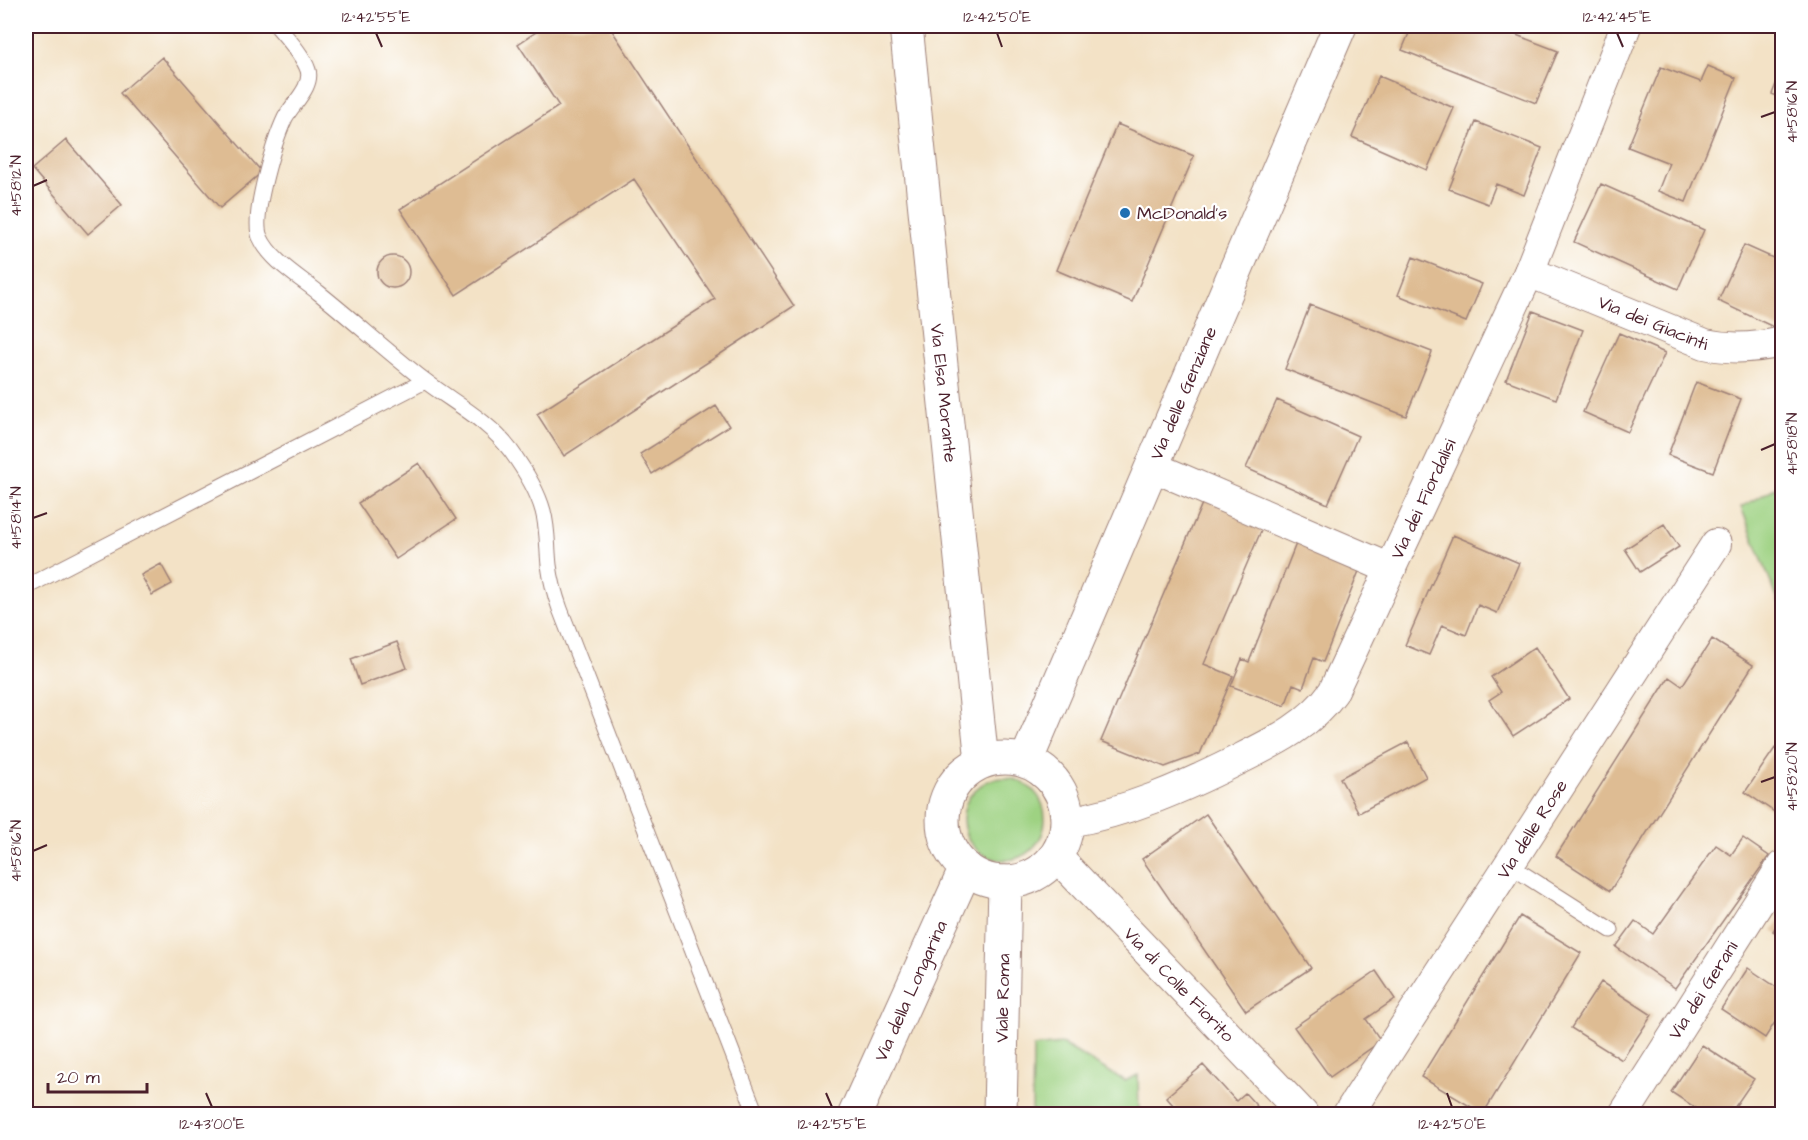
<svg xmlns="http://www.w3.org/2000/svg" width="1808" height="1140" font-family="'Architects Daughter',sans-serif">
<style>
.green{fill:#9ed282;stroke:#747856;stroke-width:1.5}
.building{fill:#debc93}
.lines{fill:none;stroke-linecap:round;stroke-linejoin:round}
.service-casing{stroke:#9e8078;stroke-width:17}
.minor-casing{stroke:#9e8078;stroke-width:32}
.tertiary-casing{stroke:#9e8078;stroke-width:35}
.service{stroke:#fff;stroke-width:15}
.minor{stroke:#fff;stroke-width:30}
.tertiary{stroke:#fff;stroke-width:33}
.ticks{fill:none;stroke:#4a1f2b;stroke-width:2}
.poi-dot{fill:#1f6fb2;stroke:#fff;stroke-width:2}
.labels{text-anchor:middle;stroke-width:4.5;stroke-linejoin:round;paint-order:stroke}
.poi-label{font-size:18px;fill:#4a1f2b;stroke:#fff;text-anchor:start}
.street-label{font-size:18px;fill:#4a1f2b;stroke:#fff}
.neatline{fill:none;stroke:#4a1f2b;stroke-width:2}
.ticks-label{font-size:15px;text-anchor:middle;fill:#4a1f2b}
</style>
<rect width="100%" height="100%" fill="#fff"/>
<filter id="ink" filterUnits="userSpaceOnUse"><feTurbulence type="fractalNoise" baseFrequency=".0167" numOctaves="2"/><feDisplacementMap in="SourceGraphic" scale="12" xChannelSelector="R" yChannelSelector="G"/><feConvolveMatrix kernelMatrix="1 2 1 2 8 2 1 2 1" color-interpolation-filters="sRGB"/></filter>
<filter id="wash" filterUnits="userSpaceOnUse"><feTurbulence type="fractalNoise" baseFrequency=".008" numOctaves="4" result="noise"/><feDisplacementMap in="SourceGraphic" scale="24" xChannelSelector="R" yChannelSelector="G"/><feGaussianBlur stdDeviation="1.35" result="paint"/><feColorMatrix in="noise" values="0 0 0 0 0 0 0 0 0 0 0 0 0 0 0 0 0 1.4 0 .05"/><feComposite in="paint" operator="in"/></filter>
<g filter="url(#wash)">
<rect width="100%" height="100%" fill="#f3e2c6"/>
<!-- green -->
<path class="green" d="M1782 484V610L1741 507Z
M963 819a41 41 0 1 1 82 0a41 41 0 1 1-82 0Z
M1062 1044 1125 1081 1138 1075 1139 1114H1032L1033 1047Z"/>
<g id="blocks">
<!-- building -->
<path class="building" d="M532 26H609L794 306 564 456 537 414 715 299 634 179 456 295 400 209 559 106 518 44 536 32Z
M1412 26H1493L1558 51 1536 103 1402 50Z
M162 57 262 172 220 208 120 93Z
M1708 66 1736 78 1686 202 1658 191 1669 163 1628 147 1661 67 1701 82Z
M1782 69V98L1772 94Z
M1379 76 1454 108 1427 170 1352 137Z
M1476 122 1542 148 1524 195 1496 184 1488 204 1449 189Z
M1117 124 1194 156 1132 302 1056 270Z
M66 140 122 205 88 234 32 169Z
M1601 184 1704 230 1678 289 1574 242Z
M1744 245 1782 262V331L1718 301Z
M377 272a16 16 0 1 1 32 0a16 16 0 1 1-32 0Z
M1413 257 1482 284 1466 322 1398 295Z
M1310 305 1432 352 1406 416 1285 369Z
M1533 311 1583 330 1556 399 1506 380Z
M1619 333 1665 353 1628 432 1583 412Z
M1696 382 1741 399 1713 472 1668 455Z
M1277 400 1358 436 1328 504 1246 468Z
M716 406 729 426 652 474 640 454Z
M419 463 456 519 396 559 358 503Z
M1204 499 1264 524 1204 664 1233 676 1200 754 1165 767 1101 741Z
M1664 524 1679 547 1640 572 1625 549Z
M1453 535 1519 563 1497 613 1478 605 1466 635 1442 625 1429 655 1405 645Z
M1297 541 1361 566 1323 662 1314 658 1303 688 1293 684 1285 706 1231 686 1242 659 1249 662Z
M161 564 172 584 152 595 141 575Z
M1712 639 1753 665 1610 891 1556 856 1669 677 1682 686Z
M397 642 407 668 360 685 351 659Z
M1535 647 1569 699 1513 736 1489 700 1501 692 1491 677Z
M1408 742 1426 777 1359 813 1340 778Z
M1775 748 1782 753V817L1745 792Z
M1206 814 1311 968 1246 1011 1142 859Z
M1743 838 1769 856 1675 988 1616 947 1635 921 1653 934 1716 845 1731 855Z
M1520 916 1581 953 1483 1114 1421 1077Z
M1782 916V937L1773 931Z
M1748 968 1782 991V1011L1765 1038 1721 1009Z
M1376 971 1395 999 1366 1019 1381 1041 1330 1077 1294 1027Z
M1601 982 1652 1015 1622 1060 1571 1028Z
M1702 1045 1754 1079 1730 1114H1705L1671 1092Z
M1203 1065 1236 1101 1245 1093 1264 1114H1181L1166 1097Z"/>
</g>
</g>
<g filter="url(#ink)">
<use href="#blocks" fill-opacity="0" stroke="#9e8078" stroke-width="1.5"/>
<g class="lines">
<!-- service casing -->
<g class="service-casing">
<path id="service" d="M277 26C287 38 303 55 308 70 313 87 292 104 285 118 275 139 251 216 260 237 270 260 299 277 319 293 354 321 388 352 424 380 454 403 488 420 511 451 524 469 537 489 543 511 548 529 547 547 549 565 551 580 555 595 560 609L756 1114
M26 587 425 381
M1509 865 1611 930"/>
</g>
<!-- minor casing -->
<g class="minor-casing">
<g id="minor">
<path id="s1" d="M1529 272 1705 344C1732 350 1756 348 1782 342"/>
<path d="M1151 466 1391 569"/>
<path id="s2" d="M1068 822C1128 812 1182 788 1236 761 1272 743 1309 726 1333 692L1529 272 1626 26"/>
<path id="s3" d="M1056 856 1303 1114"/>
<path id="s4" d="M1348 1114 1716 544"/>
<path id="s5" d="M1624 1114 1782 866"/>
</g>
</g>
<!-- tertiary casing -->
<g class="tertiary-casing">
<g id="tertiary">
<path id="s6" d="M906 26 982 762"/>
<circle cx="1005" cy="820" r="62"/>
<path id="s7" d="M1026 761 1340 26"/>
<path id="s8" d="M855 1114 966 868"/>
<path id="s9" d="M1000 1114 1005 882"/>
</g>
</g>
<!-- service -->
<use href="#service" class="service"/>
<!-- minor -->
<use href="#minor" class="minor"/>
<!-- tertiary -->
<use href="#tertiary" class="tertiary"/>
</g>
</g>
<!-- ticks -->
<path class="ticks" d="M376 33 382 47M997 33 1002 47M1617 33 1623 47M1761 117 1775 112M33 186 47 180M1761 450 1775 444M33 518 47 513M1761 782 1775 777M33 851 47 845M206 1093 212 1107M826 1093 832 1107M1447 1093 1452 1107"/>
<!-- markers -->
<circle class="poi-dot" cx="1125" cy="213" r="6"/>
<g class="labels">
<!-- poi labels -->
<g class="poi-label">
<text x="1137" y="219">McDonald's</text>
</g>
<!-- street labels -->
<g class="street-label">
<text dy="6" stroke="none"><textPath href="#s1" startOffset="134">Via dei Giacinti</textPath></text>
<text dy="6" stroke="none"><textPath href="#s7" startOffset="400">Via delle Genziane</textPath></text>
<text dy="6" stroke="none"><textPath href="#s6" startOffset="369">Via Elsa Morante</textPath></text>
<text dy="6" stroke="none"><textPath href="#s2" startOffset="513">Via dei Fiordalisi</textPath></text>
<text dy="6" stroke="none"><textPath href="#s4" startOffset="339">Via delle Rose</textPath></text>
<text dy="6" stroke="none"><textPath href="#s3" startOffset="178">Via di Colle Fiorito</textPath></text>
<text dy="6" stroke="none"><textPath href="#s5" startOffset="147">Via dei Gerani</textPath></text>
<text dy="6" stroke="none"><textPath href="#s8" startOffset="135">Via della Longarina</textPath></text>
<text dy="6" stroke="none"><textPath href="#s9" startOffset="116">Viale Roma</textPath></text>
</g>
</g>
<!-- margin -->
<rect width="1808" height="1140" fill="none" stroke="#fff" stroke-width="66"/>
<!-- scale -->
<path d="M48 1083v9h99v-9" fill="none" stroke="#4a1f2b" stroke-width="3"/>
<text x="57" y="1083" font-size="18" fill="#4a1f2b" stroke="#ffffff" stroke-width="4.5" paint-order="stroke">20 m</text>
<rect x="33" y="33" width="1742" height="1074" class="neatline"/>
<g class="ticks-label">
<text x="376" y="22">12°42'55"E</text>
<text x="997" y="22">12°42'50"E</text>
<text x="1617" y="22">12°42'45"E</text>
<text transform="translate(1792 112) rotate(-90)" y="5">41°58'16"N</text>
<text transform="translate(16 186) rotate(-90)" y="5">41°58'12"N</text>
<text transform="translate(1792 444) rotate(-90)" y="5">41°58'18"N</text>
<text transform="translate(16 518) rotate(-90)" y="5">41°58'14"N</text>
<text transform="translate(1792 777) rotate(-90)" y="5">41°58'20"N</text>
<text transform="translate(16 851) rotate(-90)" y="5">41°58'16"N</text>
<text x="212" y="1129">12°43'00"E</text>
<text x="832" y="1129">12°42'55"E</text>
<text x="1452" y="1129">12°42'50"E</text>
</g>
</svg>
